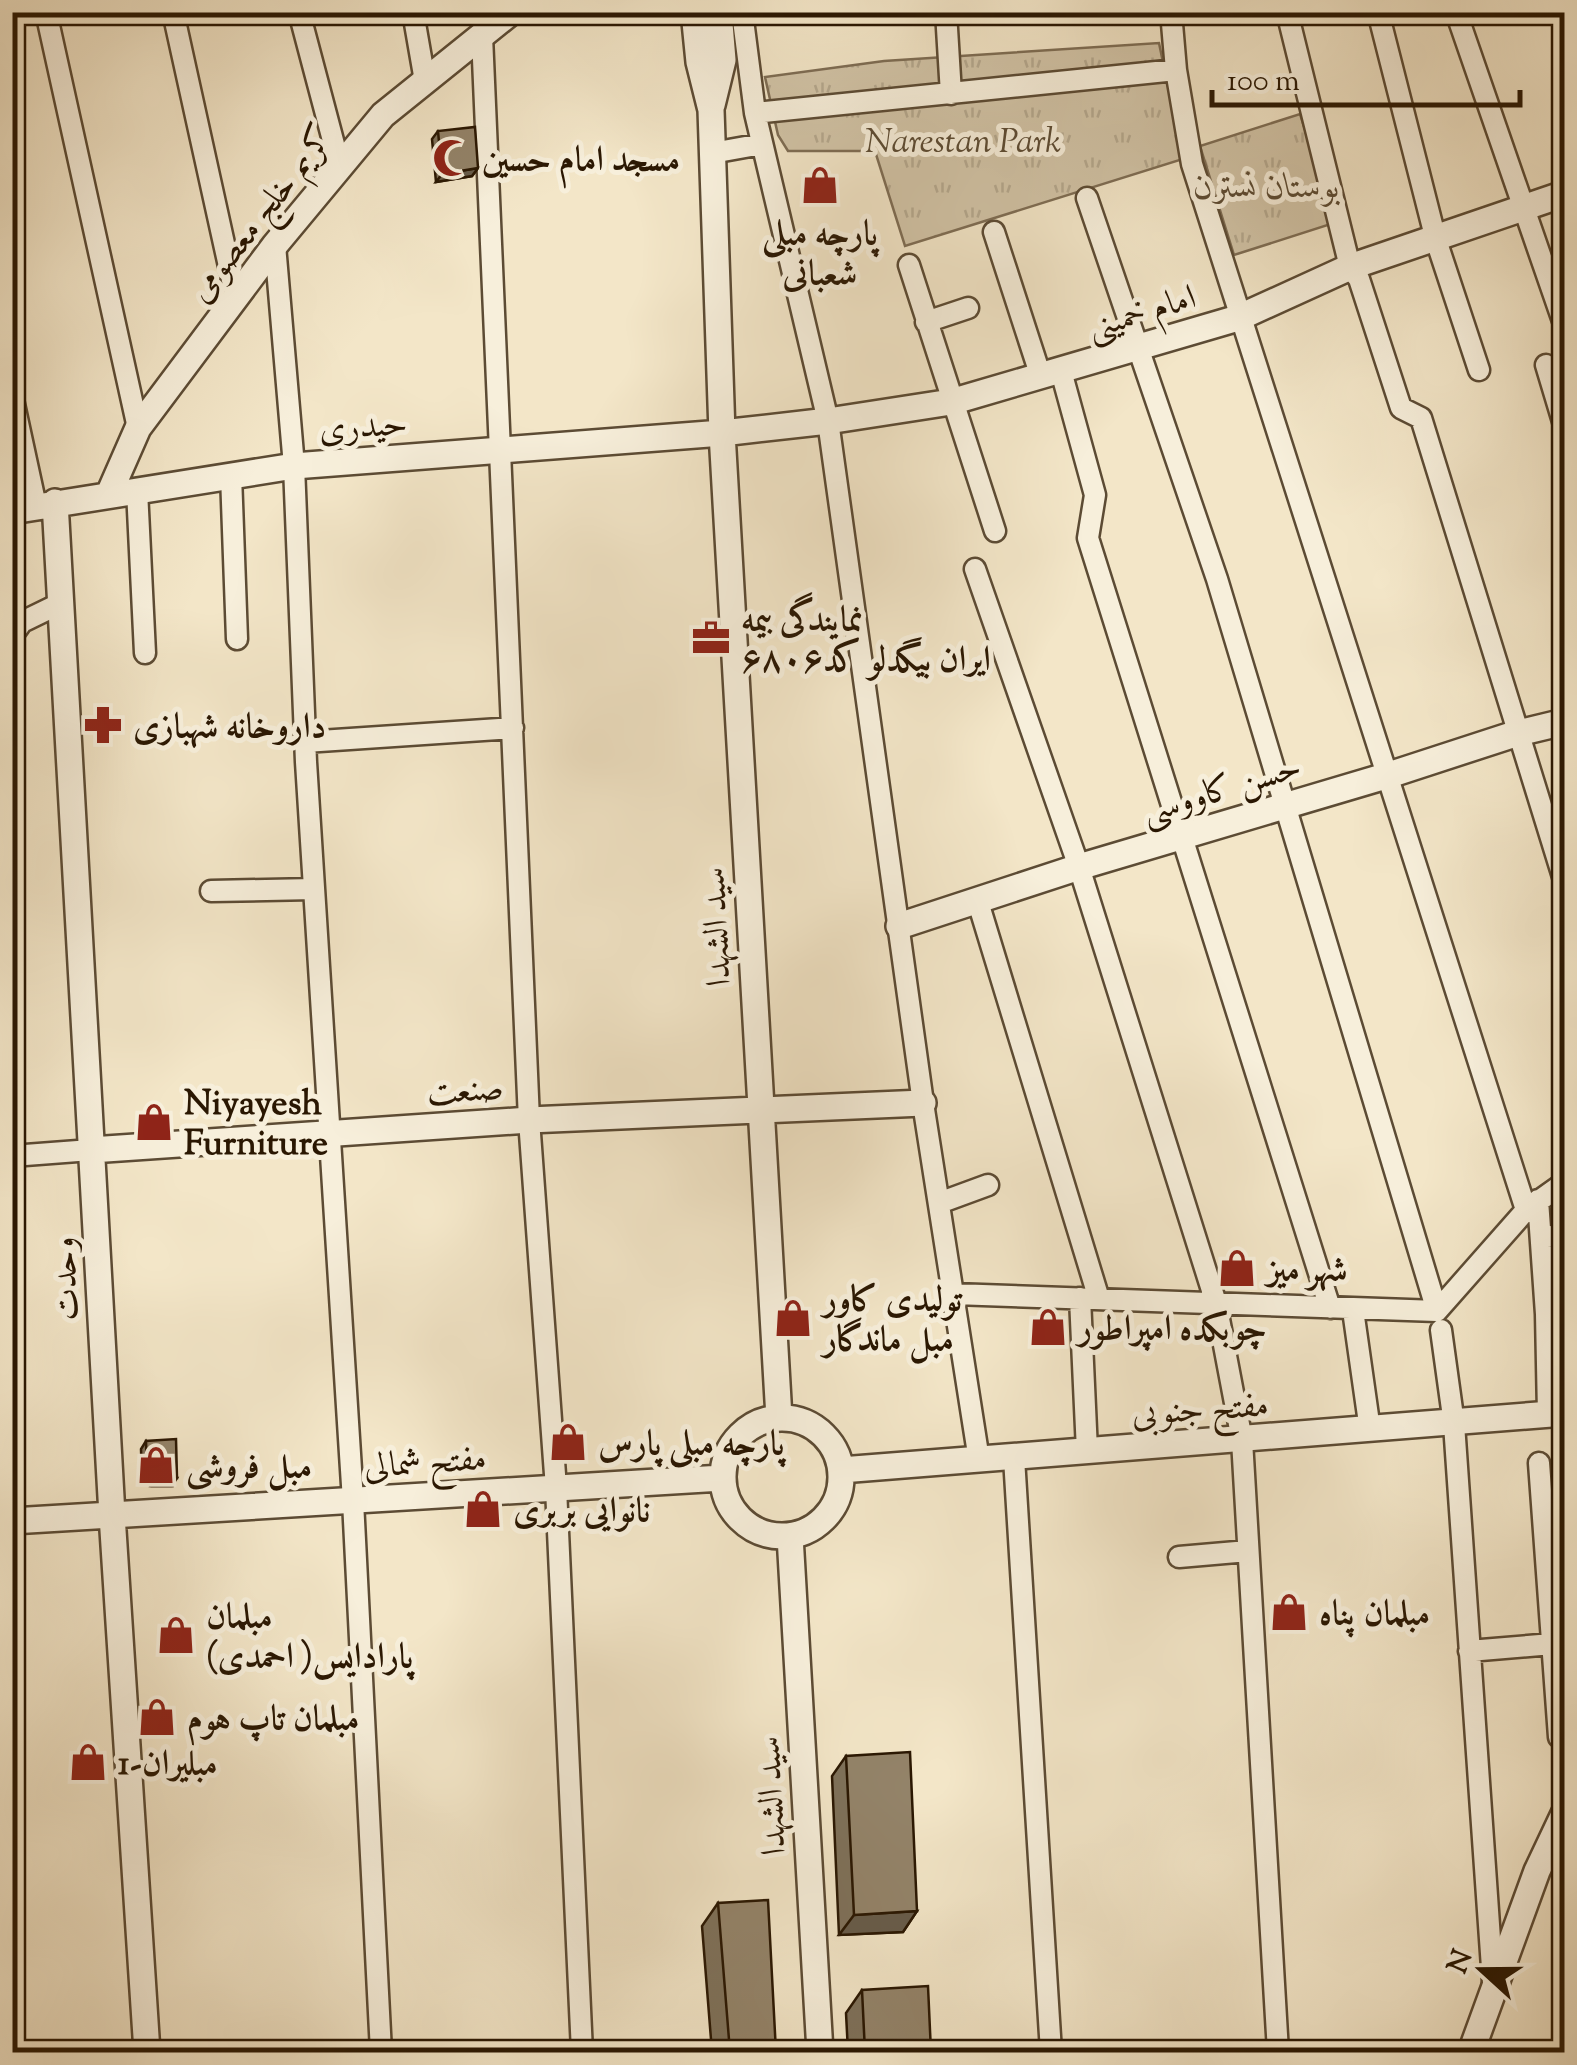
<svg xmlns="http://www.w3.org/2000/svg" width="1577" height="2065" font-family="'Sorts Mill Goudy',Amiri,serif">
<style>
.park{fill:url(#park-tufts);stroke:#7e6d54;stroke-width:2.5}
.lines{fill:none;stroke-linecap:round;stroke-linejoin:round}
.minor-casing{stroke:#5c4b34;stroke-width:25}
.tertiary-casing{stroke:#5c4b34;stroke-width:30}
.minor{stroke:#f7efdb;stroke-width:20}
.tertiary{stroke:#f7efdb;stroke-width:25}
.wall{fill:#7e715a;stroke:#2a1702;stroke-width:2.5}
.shaded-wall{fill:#675c4a;stroke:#2a1702;stroke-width:2.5}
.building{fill:#938369;stroke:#2a1702;stroke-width:2.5}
.labels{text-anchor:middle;stroke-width:10;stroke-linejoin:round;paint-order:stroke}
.park-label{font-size:35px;font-style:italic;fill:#5c4b33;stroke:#f7efdb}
.poi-label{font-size:35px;font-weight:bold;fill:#2a1702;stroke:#f7efdb;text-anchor:start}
.street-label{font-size:35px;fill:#2a1702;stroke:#f7efdb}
</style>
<defs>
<pattern id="park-tufts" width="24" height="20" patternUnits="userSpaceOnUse" patternTransform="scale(2.5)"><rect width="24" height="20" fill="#d1c3a6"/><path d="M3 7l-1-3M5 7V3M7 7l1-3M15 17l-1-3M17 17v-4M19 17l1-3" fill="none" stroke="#b4a78d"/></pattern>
</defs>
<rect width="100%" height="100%" fill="#f3e6c8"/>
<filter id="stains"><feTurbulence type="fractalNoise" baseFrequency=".002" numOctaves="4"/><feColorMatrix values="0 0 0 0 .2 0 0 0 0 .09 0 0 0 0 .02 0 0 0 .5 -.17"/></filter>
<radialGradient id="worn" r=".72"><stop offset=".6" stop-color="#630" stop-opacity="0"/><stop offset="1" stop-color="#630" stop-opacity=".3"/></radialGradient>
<!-- park -->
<path class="park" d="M1159 43 1183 159 905 246 875 151H788L778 135 765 77 884 61Z
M1300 114 1334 223 1234 255 1200 146Z"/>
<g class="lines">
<!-- minor casing -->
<g class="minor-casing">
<path id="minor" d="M46 12 138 428
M173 12 236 298
M299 12 340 167
M413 12 425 81
M742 12 755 113 828 421 923 1103 979 1460
M946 12 951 94
M1171 12 1176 70 1192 164 1526 1210
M1287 12 1350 267 1359 279 1401 408 1421 418 1564 880
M1378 12 1436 240 1479 370
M1456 12 1564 324
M482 36 529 1120 556 1488 582 2052
M755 113 1176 70
M712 153 762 144
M1087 198 1217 579 1437 1311
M994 232 1041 377
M275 245 294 466 306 762 353 1501 381 2052
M909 265 995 531
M926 322 968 308
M1546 365 1564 425
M1061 371 1095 495 1088 538 1330 1308
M12 395 36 506
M231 475 237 639
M137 490 145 653
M975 569 1079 867 1216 1303 1242 1440 1278 2052
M12 636 22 622 61 603
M305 742 513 728
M211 891 314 889
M978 902 1099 1299
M12 1156 91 1150
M1538 1200 1546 1314 1548 1414
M939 1203 988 1185
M1541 1237 1564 1235
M954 1294 1437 1311 1526 1210 1564 1183
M1080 1298 1087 1451
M1353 1310 1370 1430
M1441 1330 1454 1424 1493 1982
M1014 1458 1051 2052
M1539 1463 1559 1737
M1179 1557 1248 1551
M1469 1651 1552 1644"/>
</g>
<!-- tertiary casing -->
<g class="tertiary-casing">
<path id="tertiary" d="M694 12 699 62 711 110 722 433 779 1418
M712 105 723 60 719 12
M109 494 138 428 275 245 383 115 511 12
M55 502 112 1515 147 2052
M12 511 294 466 722 433 828 421 951 402 1238 318 1350 267 1564 194
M899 926 1079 867 1389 775 1518 733 1564 722
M91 1150 529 1120 923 1103
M723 1477a59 59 0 1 1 118 0a59 59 0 1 1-118 0Z
M841 1470 1564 1413
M12 1521 722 1478
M790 1536 820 2052
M1471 2052 1537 1871 1564 1814"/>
</g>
<!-- minor -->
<use href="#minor" class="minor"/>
<!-- tertiary -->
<use href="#tertiary" class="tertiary"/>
</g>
<!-- wall -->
<path class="wall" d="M438 131 478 168 472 176 436 182 432 139Z
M146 1441 172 1486H151L142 1481 141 1449Z
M846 1756 917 1911 903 1932 839 1935 832 1776Z
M718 1903 776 2052H712L702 1926Z
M862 1990 931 2052H848L846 2013Z"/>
<!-- shaded-wall -->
<path class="shaded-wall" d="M478 168 472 176 436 182 442 174Z
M157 1478H177L172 1486H151Z
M917 1911 903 1932 839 1935 854 1915Z"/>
<!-- building -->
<path class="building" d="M475 127 478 168 442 174 438 131Z
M176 1439 177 1478H157L147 1473 146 1441Z
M910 1752 917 1911 854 1915 846 1756Z
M768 1900 776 2052H730L718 1903Z
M928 1986 931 2052H865L862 1990Z"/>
<!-- icons -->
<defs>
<g id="mosque-bare" transform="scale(3)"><path d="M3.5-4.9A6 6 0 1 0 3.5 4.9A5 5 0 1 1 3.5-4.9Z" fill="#8f2418" stroke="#f7efdb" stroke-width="2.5" paint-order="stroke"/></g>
<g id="shop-bare" transform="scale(3)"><path d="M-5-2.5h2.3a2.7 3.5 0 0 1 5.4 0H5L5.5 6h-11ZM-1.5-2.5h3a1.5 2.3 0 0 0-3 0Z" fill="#8f2418" stroke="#f7efdb" stroke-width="2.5" paint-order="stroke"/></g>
<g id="office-bare" transform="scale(3)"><path d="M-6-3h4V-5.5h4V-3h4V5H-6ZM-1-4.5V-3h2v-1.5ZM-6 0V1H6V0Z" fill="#8f2418" stroke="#f7efdb" stroke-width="2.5" paint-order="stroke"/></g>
<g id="pharmacy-bare" transform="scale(3)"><path d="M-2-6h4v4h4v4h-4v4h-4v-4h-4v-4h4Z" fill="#8f2418" stroke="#f7efdb" stroke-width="2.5" paint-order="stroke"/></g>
</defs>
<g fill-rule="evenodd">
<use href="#mosque-bare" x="452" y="158"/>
<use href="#shop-bare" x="820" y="185"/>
<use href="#office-bare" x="711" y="638"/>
<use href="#pharmacy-bare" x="103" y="725"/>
<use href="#shop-bare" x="154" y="1122"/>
<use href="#shop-bare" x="1237" y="1268"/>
<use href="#shop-bare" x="793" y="1318"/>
<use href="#shop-bare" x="1048" y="1327"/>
<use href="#shop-bare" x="568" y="1442"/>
<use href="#shop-bare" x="156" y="1465"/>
<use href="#shop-bare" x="483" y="1509"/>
<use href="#shop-bare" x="1289" y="1612"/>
<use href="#shop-bare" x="176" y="1635"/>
<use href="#shop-bare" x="157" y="1717"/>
<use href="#shop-bare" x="88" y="1762"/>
</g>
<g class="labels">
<!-- park labels -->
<g class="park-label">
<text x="963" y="152">Narestan Park</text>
<text x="1267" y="197">بوستان نسترن</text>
</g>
<!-- poi labels -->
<g class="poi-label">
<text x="482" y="170">مسجد امام حسین</text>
<text x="820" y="244" text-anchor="middle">پارچه مبلی<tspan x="820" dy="40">شعبانی</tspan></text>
<text x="741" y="630">نمایندگی بیمه<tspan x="741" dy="40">ایران بیگدلو کد۶۸۰۶</tspan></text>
<text x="133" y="737">داروخانه شهبازی</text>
<text x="184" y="1114">Niyayesh<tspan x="184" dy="40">Furniture</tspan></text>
<text x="1267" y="1280">شهر میز</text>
<text x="823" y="1310">تولیدی کاور<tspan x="823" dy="40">مبل ماندگار</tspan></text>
<text x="1078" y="1339">چوبکده امپراطور</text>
<text x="598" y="1454">پارچه مبلی پارس</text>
<text x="186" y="1477">مبل فروشی</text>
<text x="513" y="1521">نانوایی بربری</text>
<text x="1319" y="1624">مبلمان پناه</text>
<text x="206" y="1627">مبلمان<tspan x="206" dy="40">پارادایس( احمدی)</tspan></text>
<text x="187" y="1729">مبلمان تاپ هوم</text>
<text x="118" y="1774">مبلیران-1</text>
</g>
<!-- street labels -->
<g class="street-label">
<text transform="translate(260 213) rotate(-52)" y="12">کریم خلج معصومی</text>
<text transform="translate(1141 311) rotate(-17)" y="12">امام خمینی</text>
<text transform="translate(363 425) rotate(-4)" y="12">حیدری</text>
<text transform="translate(1221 788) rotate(-17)" y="12">حسن کاووسی</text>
<text transform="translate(715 927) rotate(-93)" y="12">سید الشهدا</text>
<text transform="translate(465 1089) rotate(-4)" y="12">صنعت</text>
<text transform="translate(64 1279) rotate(-93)" y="12">وحدت</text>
<text transform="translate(1200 1408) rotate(-4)" y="12">مفتح جنوبی</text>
<text transform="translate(425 1461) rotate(-4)" y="12">مفتح شمالی</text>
<text transform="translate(770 1796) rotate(-93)" y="12">سید الشهدا</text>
</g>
</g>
<!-- margin -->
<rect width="1577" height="2065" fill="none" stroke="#f3e6c8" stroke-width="50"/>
<rect x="15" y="15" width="1547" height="2035" fill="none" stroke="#2a1702" stroke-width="5"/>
<rect x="25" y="25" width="1527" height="2015" fill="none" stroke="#2a1702" stroke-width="2.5"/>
<!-- north arrow -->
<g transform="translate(1482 1970) rotate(291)" stroke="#f7efdb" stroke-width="8" paint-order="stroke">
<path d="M0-8L18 38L0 25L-18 38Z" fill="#2a1702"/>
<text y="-15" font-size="28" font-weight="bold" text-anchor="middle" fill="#2a1702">N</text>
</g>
<!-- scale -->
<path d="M1212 90v15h308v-15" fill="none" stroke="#2a1702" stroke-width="5"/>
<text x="1227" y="90" font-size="30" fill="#2a1702" stroke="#f7efdb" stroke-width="8" paint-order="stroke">100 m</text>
<rect width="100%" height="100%" filter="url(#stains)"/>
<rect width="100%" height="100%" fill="url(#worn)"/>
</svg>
